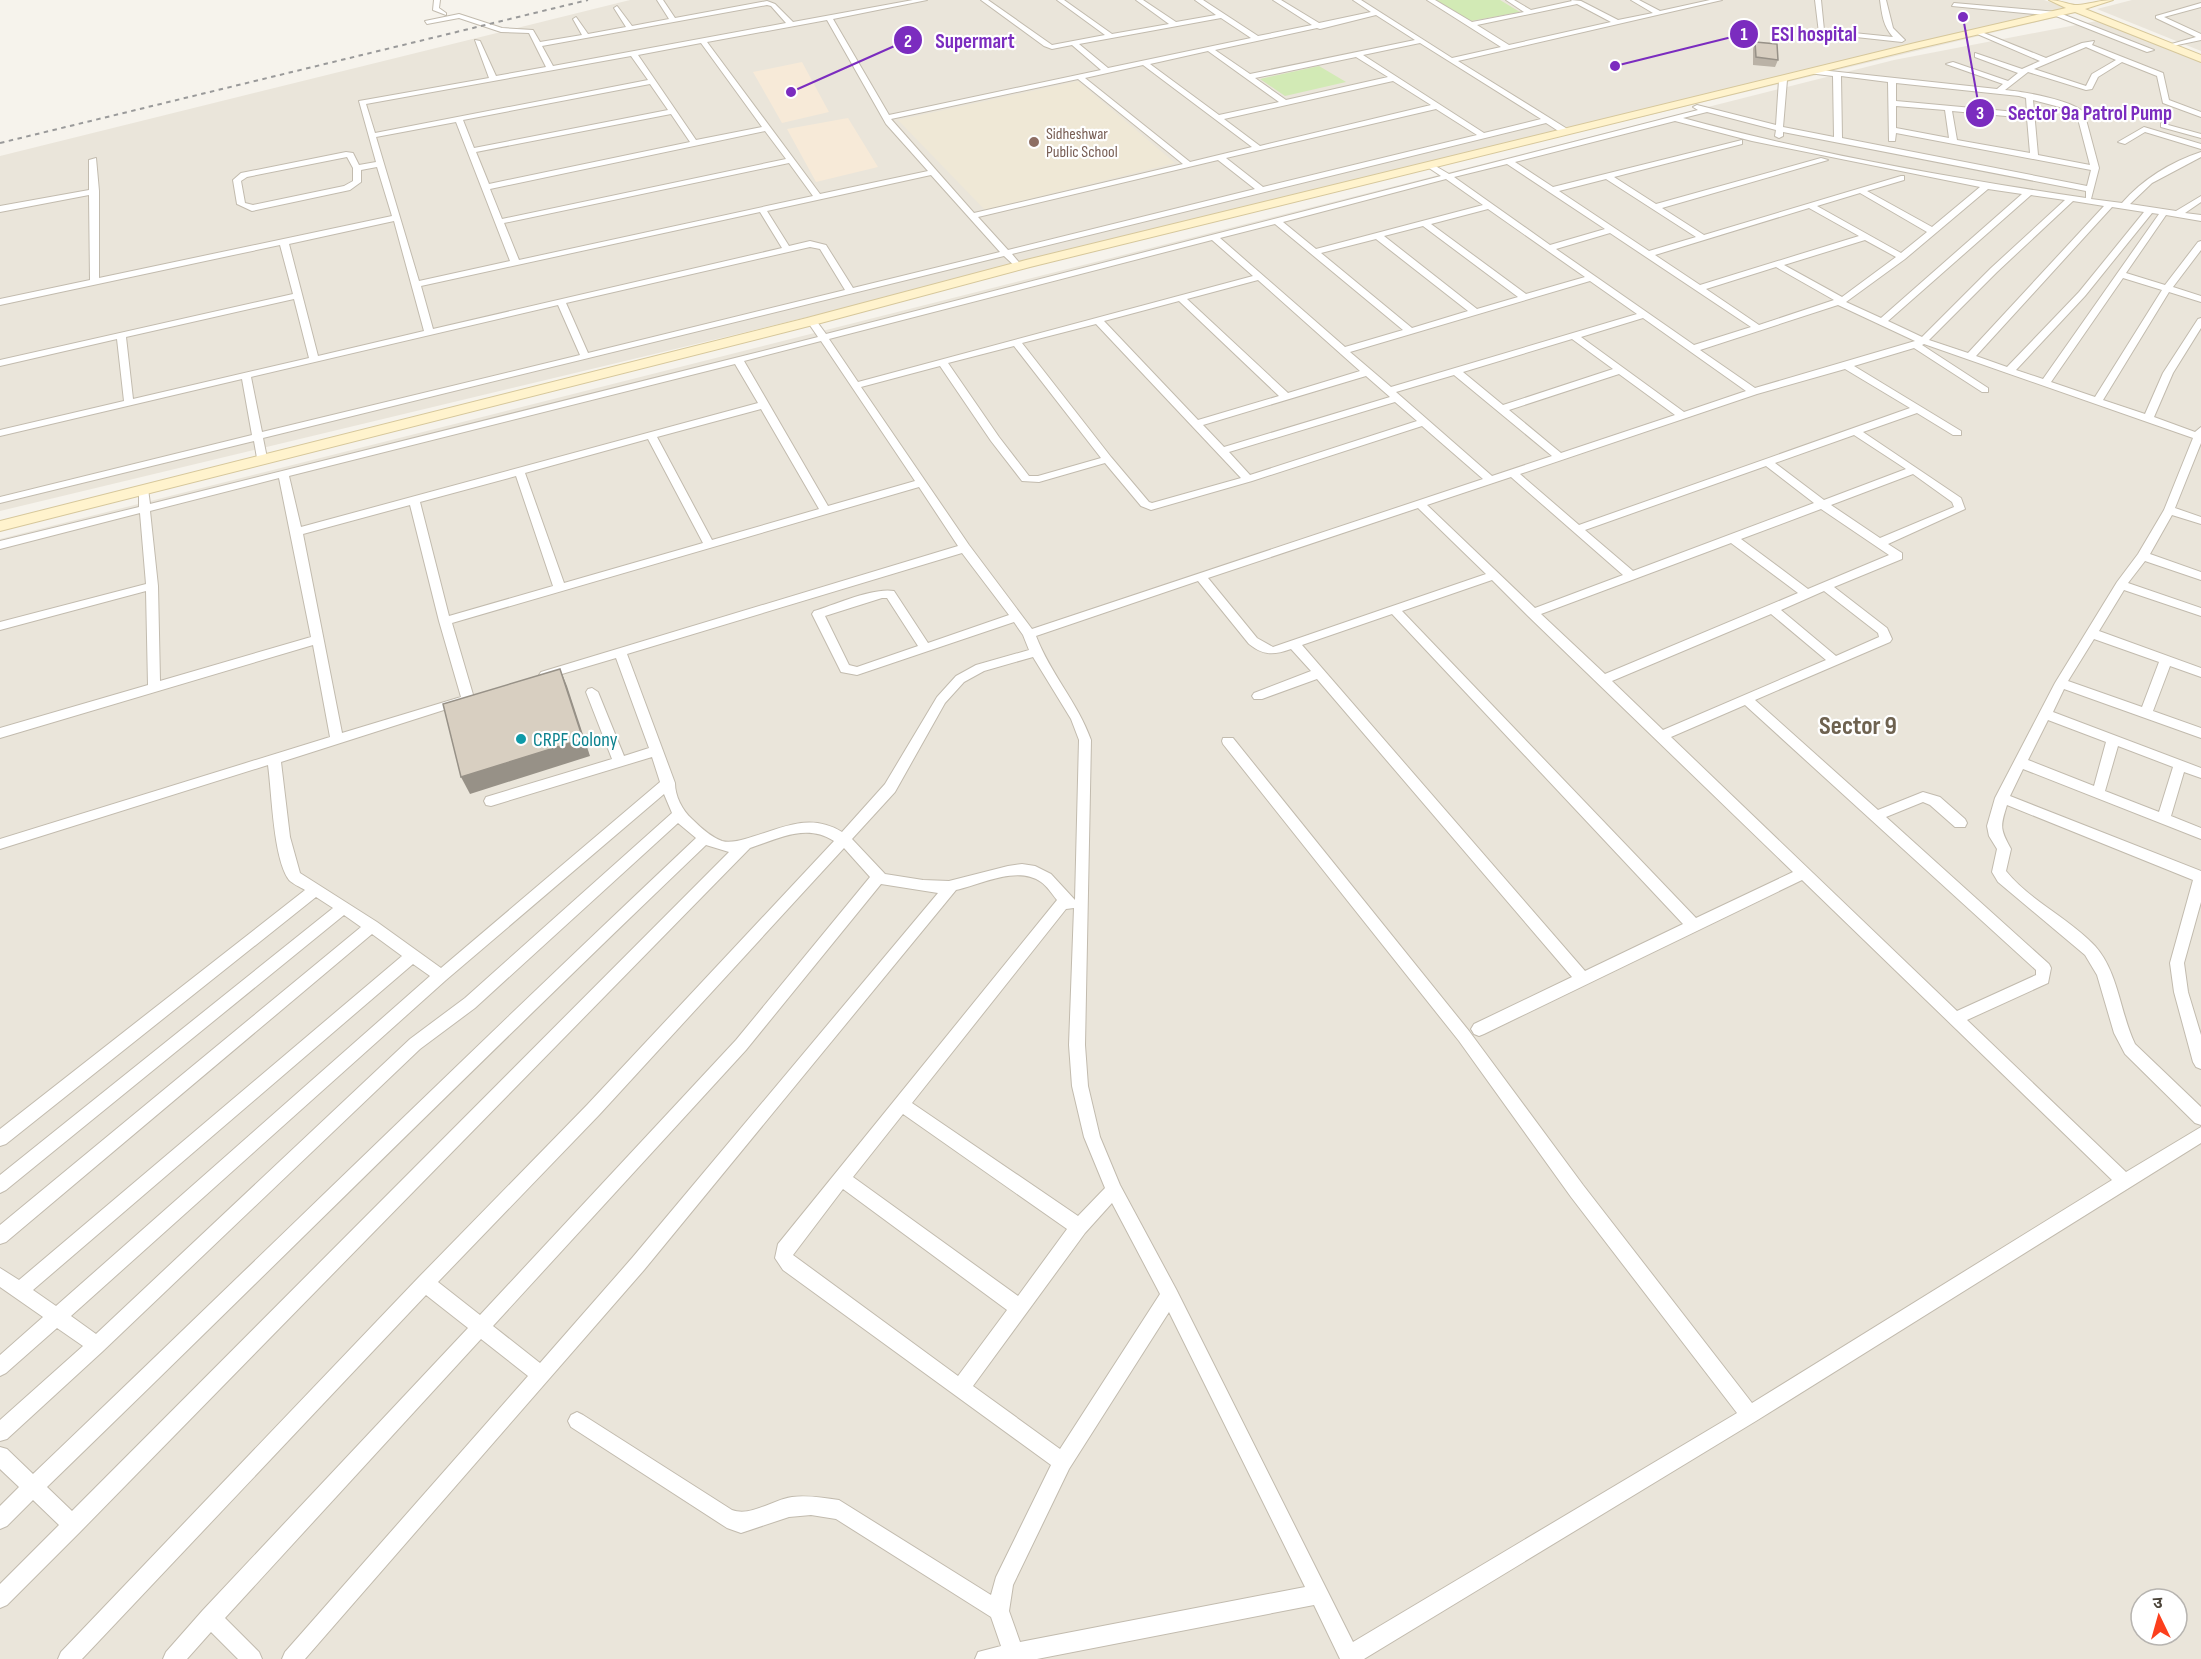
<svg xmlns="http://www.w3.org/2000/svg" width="2201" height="1659" font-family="'Sofia Sans Condensed','Noto Sans Devanagari',sans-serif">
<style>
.residential{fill:#eae5da;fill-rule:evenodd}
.commercial{fill:#f7ead8}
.education{fill:#efe8d6}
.green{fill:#d2eab5}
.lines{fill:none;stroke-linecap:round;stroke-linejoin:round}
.street-casing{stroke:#c2bbae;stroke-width:2}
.secondary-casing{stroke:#d6c79b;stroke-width:2}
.street{fill:#fff;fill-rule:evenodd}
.secondary{fill:#fff3cd;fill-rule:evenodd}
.rail{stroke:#9a9a9a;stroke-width:2;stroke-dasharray:4.5 4.5;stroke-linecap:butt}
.wall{fill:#bab2a6}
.shaded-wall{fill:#979187}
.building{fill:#d8cfc1;stroke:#979187;stroke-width:1.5}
.education-dot{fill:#8d6e63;stroke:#fff;stroke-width:2}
.culture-dot{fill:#0f9aa8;stroke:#fff;stroke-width:2}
.labels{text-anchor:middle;stroke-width:4.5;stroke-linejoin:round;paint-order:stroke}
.far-education-label{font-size:16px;fill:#785e54;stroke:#fff;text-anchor:start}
.culture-label{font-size:20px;fill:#0d838f;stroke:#fff;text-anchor:start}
.district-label{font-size:26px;font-weight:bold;fill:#6e6250;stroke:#fff}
.leader{fill:none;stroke:#7b2cbf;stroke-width:2}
.callout-dot{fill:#7b2cbf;stroke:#fff;stroke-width:2}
.mark-label{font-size:18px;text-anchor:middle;font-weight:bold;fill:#fff}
.callout-label{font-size:21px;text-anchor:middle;font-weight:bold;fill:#7b2cbf;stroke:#fff;stroke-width:4.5;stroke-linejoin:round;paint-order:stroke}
</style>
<rect width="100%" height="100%" fill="#f6f3ec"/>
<!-- residential -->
<path class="residential" d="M630 0H2044L2079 12 0 511V156Z
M2132 0H2201V51L2097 9Z
M2107 19 2201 58V1659H0V539L1894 60ZM2141 1599H2177V1635H2141Z"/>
<!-- commercial -->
<path class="commercial" d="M802 62 829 112 782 123 753 72Z
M848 118 878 167 816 182 787 129Z"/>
<!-- education -->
<path class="education" d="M1078 81 1175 163 985 210 898 120Z"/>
<!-- green -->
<path class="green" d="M1436 0H1500L1520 12 1471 21Z
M1319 66 1346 82 1285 96 1260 79Z"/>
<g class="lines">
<!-- street casing -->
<g class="street-casing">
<path id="street" d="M434 0H440L439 8 446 13V15L433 10Z
M657 0H663L675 18 767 1 775 4 793 22 913 0H927L833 19 889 115 1101 70 1072 45 1052 49 1044 46 981 0H988L1052 45 1105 35 1057 0H1064L1112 34 1169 24 1136 0H1143L1176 22 1216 15 1195 0H1203L1258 36 1312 25 1273 0H1281L1319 23 1371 12 1353 0H1361L1452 58 1501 47 1427 0H1435L1472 22 1524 12 1506 0H1514L1531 10 1572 1 1571 0 1581 1 1618 20 1653 13 1631 0H1639L1660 11 1710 0H1722L1458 61 1569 130V134H1563L1546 123 1012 254 1022 266 1018 269 1004 256 263 438 267 458 262 461 257 458 254 441 0 503V497L252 435 242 379 0 436V430L124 401 117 339 0 366V360L293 294 280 245 0 305V299L90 280 89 195 0 212V206L89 190V160L96 158 99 191V278L392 216 377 167 361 170V182L350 190 252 211 237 204 233 180 241 173 346 152 353 153 359 165 376 162 359 101 489 78 475 40 480 41 496 76 546 67 529 33 501 32 459 18 427 24 425 21 459 14 502 28 533 30 540 42 582 35 573 19 576 17 588 34 626 27 614 8 617 6 632 26 669 19ZM1577 4 1611 22 1509 45 1477 25ZM767 5 771 6 786 23 553 66 542 46ZM1376 15 1415 40 1250 74 1215 50 1317 28 1320 29ZM1221 18 1251 38 1108 68 1079 44ZM827 20 886 124 928 171 820 194 707 42ZM701 43 762 127 696 140 638 55ZM1420 43 1541 119 1484 133 1363 55ZM1208 51 1279 102 1219 115 1150 64ZM631 56 648 80 375 133 366 104ZM1356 57 1388 77 1286 100 1255 78ZM1143 65 1252 147 1190 162 1085 78ZM1078 79 1183 164 974 213 891 119ZM1393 81 1431 105 1260 146 1224 119ZM650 84 668 110 474 148 463 120ZM1436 109 1477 135 1263 187 1226 158ZM671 114 690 142 489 184 476 152ZM456 122 510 261 419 281 376 137ZM765 131 786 159 502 219 490 189ZM347 157 353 168V181L344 186 253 205 245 203 241 181 247 177ZM1218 160 1255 189 1008 250 978 217ZM789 163 813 196 519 260 504 223ZM931 175 1000 252 853 288 826 245 810 241 789 246 767 211ZM760 212 782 248 433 329 421 286ZM394 221 424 331 318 356 289 244ZM810 247 820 249 845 290 588 353 566 303ZM294 299 309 358 133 399 126 337ZM558 305 580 355 262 432 251 377Z
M1815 0H1821L1824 30 1893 37C1883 26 1882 14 1880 0H1886L1893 28 1905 40 1902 42 1819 33Z
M1954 3 2057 12 2154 50 2147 52 2056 16 1952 6Z
M2201 3V7L2164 17 2201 34V40L2168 47V45L2196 37 2156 18V16Z
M1975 31H1979L2046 58 2082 43 2094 41 2092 45 2163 73 2169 100 2201 112V117L2163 103 2157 76 2122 62 2098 77 2092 89 2086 90 2028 72 2005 90C2025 92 2068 99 2084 112L2099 168 2091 199 2122 203C2143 179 2171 162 2201 152V157L2152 183 2130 204 2176 211 2201 196V202L2185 213 2201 215V221L2166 215 2126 273 2165 285 2198 242 2201 241V250L2173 287 2201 296V302L2169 292 2103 400 2145 414 2163 373 2198 319 2201 318V328L2173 373 2154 417 2195 432 2201 427V443L2175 508 2201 517V524L2172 515 2150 554 2201 572V580L2145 561 2128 583 2201 608V616L2124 590 2099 631 2201 668V677L2170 666 2153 711 2201 728V738L2064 689 2053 712 2201 768V778L2184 772 2171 816 2201 828V839L2023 769 2010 796 2201 871V902L2184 963 2188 992 2201 1035V1069L2196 1067 2193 1062 2174 992 2170 963 2193 880 2007 805C2000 827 2000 829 2011 849L2006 871C2029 900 2070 919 2095 946 2119 973 2120 1013 2135 1044L2201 1107V1125L2195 1123 2125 1054 2114 1033 2097 975 2085 955 1998 882 1992 872 1997 849 1989 836 1987 826 1995 798 2055 683 2117 582 2138 554 2164 510 2193 438 1924 344 1922 345 1988 388V392H1982L1914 348 1854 366 1961 431V435H1953L1917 413 1863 432 1961 498 1965 509 1888 544 1902 553V559L1834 587 1887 628 1892 639 1890 642 1755 700 1878 810 1923 792 1940 797 1965 819 1967 823 1965 827H1955L1930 805 1923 802 1886 817 2049 964 2051 968 2048 983 1967 1020 2126 1172 2201 1127V1143L1756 1421 1364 1659H1340L1314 1605 1037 1659H975L978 1652 1001 1646 991 1617 836 1519 811 1515 789 1517 741 1533 727 1528 571 1427 568 1421 571 1415 577 1412 583 1415 732 1510C751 1517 772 1500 792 1497 808 1495 823 1498 839 1500L991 1595 996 1577 1051 1465 783 1270 775 1258 778 1244 1057 900C1052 894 1047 886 1041 882 1017 865 980 885 956 890L644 1270 305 1659H282L285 1652 528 1376 481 1339 225 1618 259 1652 262 1659H238L211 1632 187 1659H163L166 1652 203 1610 468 1328 426 1295 82 1659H58L61 1652 419 1277 587 1105 834 841C806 823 778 839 750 848L80 1532 7 1605 0 1608V1584L59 1525 33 1500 7 1526 0 1529V1506L19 1487 0 1469V1447L7 1449 33 1474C254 1263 473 1048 696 838L678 823 475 1008 420 1049 103 1351 7 1439 0 1441V1420L83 1346 57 1328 6 1373 0 1376V1355L43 1317 0 1287V1268L19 1280 402 956 372 934 6 1242 0 1244V1225L361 927 344 915 6 1190 0 1193V1175L333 908 316 897 6 1144 0 1146V1129L305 890C300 887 293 884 289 880 273 858 272 794 268 765L0 849V839L330 737 313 645 0 738V728L148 685 146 591 0 630V622L146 584 140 513 0 549V541L139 507V487L143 486 148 489 150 504 735 358 818 337 807 321 809 319H815L826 334 1441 176 1429 168V164H1432L1449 174 1698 110 1693 107 1697 105 1776 125 1779 80 1783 78 1787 80 1783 127 1834 137 1833 76 1808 73 1807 71 1811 69 1997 89 2003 84 1946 64 1953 62 2008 81 2018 73 1975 57V53L2022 69 2040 61 1975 33ZM2086 47 2116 60 2092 74 2086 86 2034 69ZM1841 76 1888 82 1889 141H1895L1896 133 2091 170 2087 186 1842 138ZM1896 83 2019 96 2026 98 2027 113 1896 101ZM2033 100 2071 110 2077 115 2090 165 2038 155ZM1896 106 1945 110 1949 138 1896 128ZM1952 111 2027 118 2030 153 1957 140ZM1707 112 1776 130 1775 136 1779 138 1783 136V132L2086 191V198C1950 178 1815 154 1683 118ZM1675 121 1752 141 1980 187 1932 227 1867 191 1904 180V176H1901L1704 235 1662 208 1828 160 1821 158 1656 204 1614 177 1742 144V140L1553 187 1515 162ZM1507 164 1605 229 1550 245 1454 177ZM1446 179 1483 205 1316 249 1283 222ZM1606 179 1696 237 1649 251 1559 191ZM1988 189 2022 194 1881 318 1846 302 1905 259ZM1860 193 1927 232 1901 253 1817 206ZM2031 195 2065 200 1991 268 1922 337 1888 321ZM2073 201 2104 206 1968 353 1929 340 1997 272ZM2112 207 2144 212 2079 292 2007 367 1976 356ZM1809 208 1859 236 1700 285 1655 255ZM1488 209 1585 277 1526 294 1431 224ZM2152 213 2159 214 2043 379 2016 370 2085 296ZM1275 224 1403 330 1345 347 1220 238ZM1423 226 1518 297 1477 309 1384 236ZM1610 233 1751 327 1694 345 1556 249ZM1376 239 1468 311 1412 328 1321 253ZM1212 240 1253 276 858 382 829 339ZM1865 240 1896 257 1842 297 1784 265ZM1776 267 1834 300 1759 325 1706 289ZM2123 278 2162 290 2095 397 2051 382ZM1258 280 1360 371 1288 393 1187 299ZM1590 281 1637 314 1391 387 1350 352ZM1179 301 1279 396 1198 420 1104 321ZM1838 305 1915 341 1755 388 1700 350ZM1643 318 1746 391 1684 412 1581 337ZM1096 324 1241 478 1152 503 1149 502 1111 457 1022 343ZM1572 339 1613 369 1503 405 1463 372ZM821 341 915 481 828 506 744 361ZM1014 346 1101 458 1038 476H1029L999 437 948 363ZM735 364 758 403 301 527 289 476ZM940 366 991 441 1022 481 1039 482 1105 463 1141 506 1151 510 1252 481 1422 426 1483 479 1032 629 969 545 861 387ZM1845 369 1910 408 1579 525 1520 474 1757 394ZM1619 374 1675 415 1561 453 1509 410ZM1454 375 1552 456 1492 476 1396 392ZM1366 376 1390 397 1224 447 1203 425ZM1395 402 1417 421 1250 475 1229 452ZM761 409 819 509 712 540 657 437ZM1854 435 1906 469 1824 500 1775 463ZM648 439 703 543 564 583 525 473ZM1766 466 1814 503 1633 571 1585 530ZM1913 474 1952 502 1954 507 1880 538 1831 505ZM516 476 553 586 449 616 420 502ZM1511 477 1623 575 1535 608 1427 505ZM279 478 311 637 160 681 158 586 150 511ZM919 487 958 546 541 672 539 675 541 678 545 679 616 658 649 748 624 756 598 692 592 688 588 689 586 692 612 759 486 797 484 801 486 805 491 806 652 757 660 782 441 968 377 922 300 873 290 837 281 762 472 701 474 698 452 623ZM410 505 439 621 461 697 342 733 303 534ZM1418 508 1486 574 1273 647 1257 638 1208 578ZM1821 509 1889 555 1808 589 1741 539ZM1731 543 1798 593 1605 674 1541 614ZM962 553 1009 615 928 643 894 591C874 587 834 605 814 611L812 614 841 672 857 675 1014 622 1023 635 1029 650 976 665 956 676 937 697 885 784 842 832C808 811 779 830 745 839 738 841 729 843 722 841 711 837 700 827 692 819 682 810 675 796 675 783L627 654ZM1492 580 1528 616 1793 872 1696 918 1402 611ZM1198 581 1249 644C1264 656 1274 655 1291 649L1311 671 1254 693 1252 696 1254 699H1262L1317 679 1572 977 1474 1024 1471 1029 1474 1034 1479 1036 1484 1034 1802 880 2112 1180 1752 1403 1583 1185 1469 1031 1233 738H1223L1222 741 1223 744 1459 1041 1571 1197 1737 1413 1353 1642 1176 1289 1120 1185 1100 1137 1088 1086 1085 1045 1091 740C1078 703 1050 673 1036 636ZM1824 591 1878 633 1879 637 1836 656 1781 610ZM882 598H887L918 646 857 667 849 665 825 616ZM1392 614 1683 924 1585 971 1302 645ZM1771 614 1826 660 1663 730 1612 681ZM2094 639 2159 662 2142 707 2068 681ZM1033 657 1071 719 1079 740 1075 900 1051 874 1035 866 1022 864 1008 866 949 881 923 880 885 874 852 839 895 792 945 703 964 682 984 671ZM1745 705 2036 970V975L1957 1011 1671 737ZM2048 720 2106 742 2094 786 2028 760ZM2118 746 2173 767 2159 812 2105 791ZM664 794 672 813 465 998 410 1039 96 1334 71 1316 446 980ZM706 845 729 852 72 1511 47 1487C267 1274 484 1057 706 845ZM844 848 870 877 736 1040 480 1315 438 1282 599 1115ZM881 884 938 893 632 1258 540 1363 493 1326 746 1050ZM1074 908 1069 1045 1072 1086 1084 1137 1105 1188 1078 1216 912 1103 1066 909ZM413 964 430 976 56 1306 33 1290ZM903 1114 1067 1229 1018 1296 853 1177ZM843 1189 1007 1310 958 1376 793 1255ZM1112 1203 1160 1294 1060 1449 973 1386 1085 1233ZM1169 1312 1305 1587 1020 1642 1009 1611 1013 1585 1069 1469Z
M2161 123 2201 134V138L2161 127Z
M2144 127 2201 144V149L2145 132 2125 144 2118 142Z"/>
</g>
<!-- secondary casing -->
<g class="secondary-casing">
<path id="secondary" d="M2049 0C2060 0 2072 6 2078 5 2090 4 2100 0 2113 0L2085 9 2201 55V62L2075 12 1915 49 1030 267 817 324 0 531V521L807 318 1026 260 1915 43 2066 8Z"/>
</g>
<!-- street -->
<use href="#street" class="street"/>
<!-- secondary -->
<use href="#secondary" class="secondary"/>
<!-- rail -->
<path class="rail" d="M0 143 588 0"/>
</g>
<!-- wall -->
<path class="wall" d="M1755 42 1778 60 1775 67 1753 65V49Z"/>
<!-- shaded-wall -->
<path class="shaded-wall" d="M560 669 567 686 590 756 470 794 461 777Z"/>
<!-- building -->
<path class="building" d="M1755 42 1777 44 1778 60 1756 57Z
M560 669 583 739 461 777 443 704Z"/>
<!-- markers -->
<circle class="education-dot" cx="1034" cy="142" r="6"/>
<circle class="culture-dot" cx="521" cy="739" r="6"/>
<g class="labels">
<!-- far-education labels -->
<g class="far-education-label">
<text x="1046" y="139">Sidheshwar<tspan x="1046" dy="18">Public School</tspan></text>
</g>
<!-- culture labels -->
<g class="culture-label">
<text x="533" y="746">CRPF Colony</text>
</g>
<!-- district labels -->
<g class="district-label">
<text x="1858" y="734">Sector 9</text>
</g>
</g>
<!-- callouts -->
<path class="leader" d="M1615 66L1744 34M791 92L908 40M1963 17L1980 113"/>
<g class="callout-dot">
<circle cx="1615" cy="66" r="6"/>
<circle cx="791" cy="92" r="6"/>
<circle cx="1963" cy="17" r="6"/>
<circle cx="1744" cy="34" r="15"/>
<circle cx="908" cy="40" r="15"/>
<circle cx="1980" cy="113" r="15"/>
</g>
<g class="mark-label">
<text x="1744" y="40">1</text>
<text x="908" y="47">2</text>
<text x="1980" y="119">3</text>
</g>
<g class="callout-label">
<text x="1814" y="41">ESI hospital</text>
<text x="975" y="48">Supermart</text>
<text x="2090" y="120">Sector 9a Patrol Pump</text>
</g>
<!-- north arrow -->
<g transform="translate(2159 1617) rotate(355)"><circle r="28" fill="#ffffff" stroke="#b7b4b0" stroke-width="1.5"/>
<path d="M0-4.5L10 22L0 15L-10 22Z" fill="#fc3f1d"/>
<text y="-9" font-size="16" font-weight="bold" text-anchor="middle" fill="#4b4439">उ</text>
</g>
</svg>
